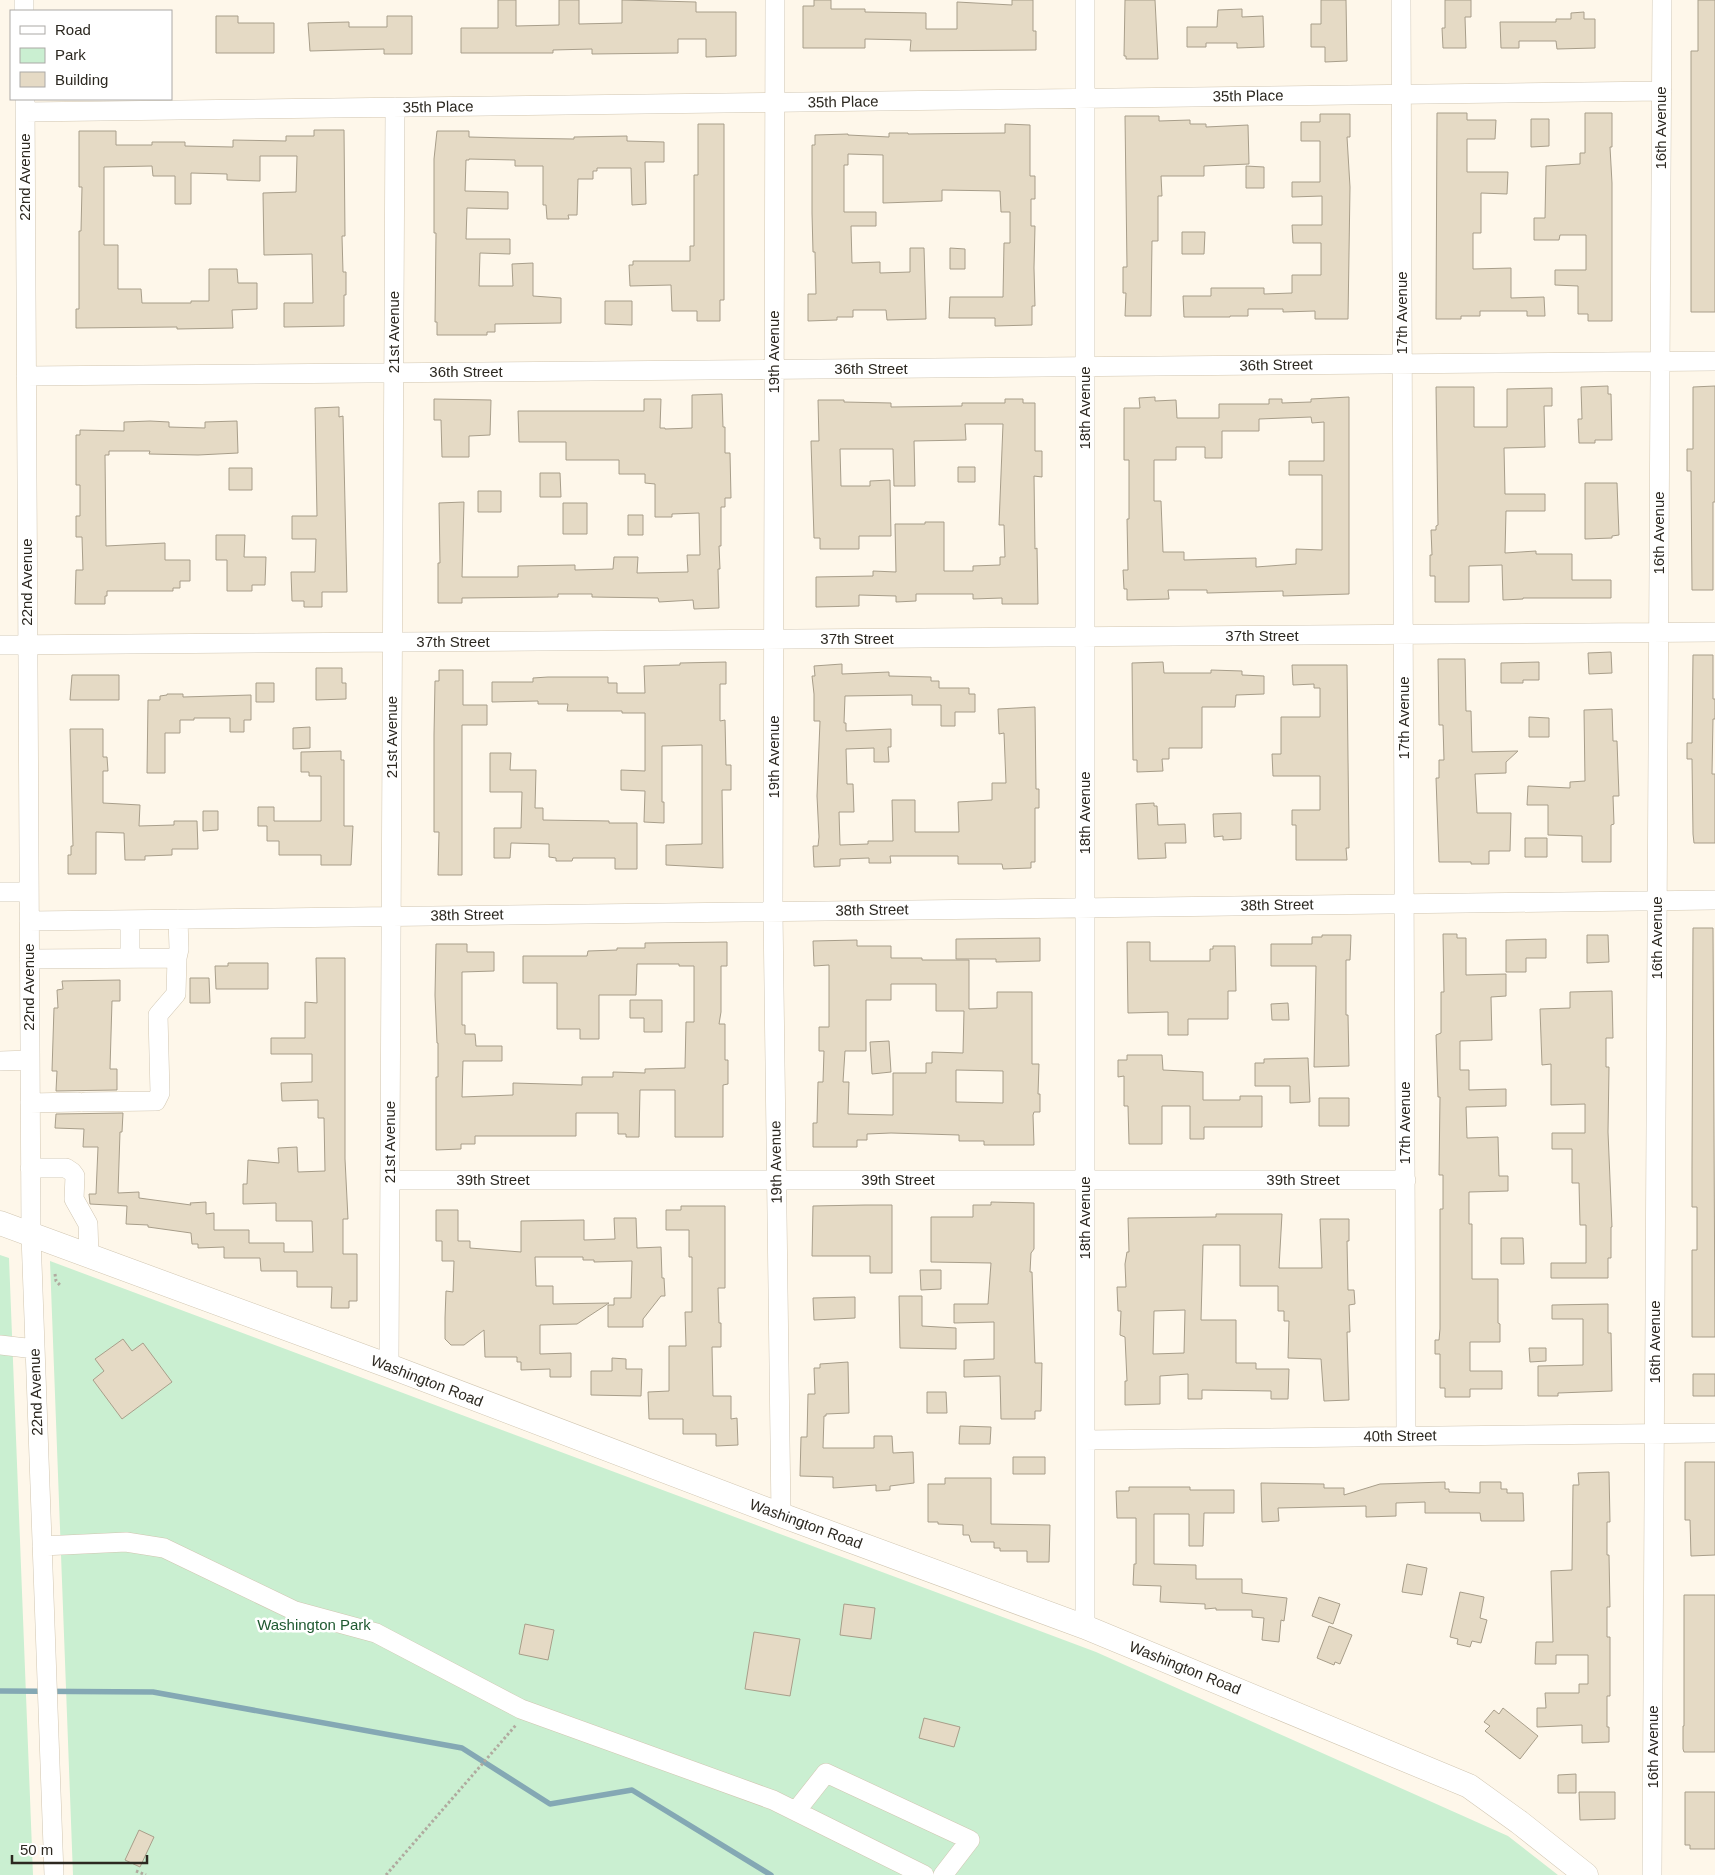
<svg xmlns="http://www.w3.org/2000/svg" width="1715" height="1875" font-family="Arial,sans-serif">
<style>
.green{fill:#caefd1}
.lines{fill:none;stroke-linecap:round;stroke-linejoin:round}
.stream{stroke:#84a8b4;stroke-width:5.5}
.building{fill:#e5dac5;stroke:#a89e8a;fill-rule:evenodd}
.minor-casing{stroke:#d1c6b1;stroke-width:20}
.major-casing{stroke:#d1c6b1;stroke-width:25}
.path{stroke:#b0aa9f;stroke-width:3;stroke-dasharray:2.5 2.5;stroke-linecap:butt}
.minor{stroke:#fff;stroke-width:19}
.major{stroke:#fff;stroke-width:24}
.labels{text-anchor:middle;stroke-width:5;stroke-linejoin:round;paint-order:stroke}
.street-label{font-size:15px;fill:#2c2820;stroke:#fff}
.park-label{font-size:15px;fill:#1f5930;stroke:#fff}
</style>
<rect width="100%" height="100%" fill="#fef7ea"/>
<!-- green -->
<path class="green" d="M0 1255 9 1258 33 1875H0Z
M50 1261 1096 1652 1508 1836 1558 1875H73Z"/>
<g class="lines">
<!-- stream -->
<path class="stream" d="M0 1691 153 1692 462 1748 550 1804 632 1790 771 1875"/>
</g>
<!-- building -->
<path class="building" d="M498 0H516V26L559 25V0H579V24L622 23V0L696 2V12H736V56L706 57V39H678V53L592 54V49L553 50V53H461V28H498Z
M814 0H831V9H865V12L926 13V29H957V2L1012 5V0H1033V31H1036V50L910 51 911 40 865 39V48H803V6H814Z
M1125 0H1155L1158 59H1126V56H1124Z
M1321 0H1346L1347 61 1325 62V47H1311V24H1321Z
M1445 0H1471V17H1465L1466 48H1443L1442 28H1445Z
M1698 0H1715V312H1691V51H1698Z
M1242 9V17L1263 16 1264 47 1237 48V43H1206V47H1187V27H1217L1218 10Z
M1584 12V19H1595V48L1557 49 1556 41H1519V48H1501L1500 22H1556V19H1571V13Z
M216 16H238V23H274V53H216Z
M387 16H412V54H384V49L310 51 308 23 349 22V27H387Z
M1437 113H1467V120H1496L1495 139H1467V172H1508L1507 194 1481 193V233H1473V269L1511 268V298L1544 297 1545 316H1527V311H1480V316H1461V319H1436Z
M1585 113H1612V147H1610L1612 183V321H1588V314H1578V286L1555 285V270H1586V235H1560L1559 240H1534V218H1545L1546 166 1580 164V153H1585Z
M1320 114H1350V137H1347L1350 187 1348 319H1315V311L1283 312V309H1248V316H1230V317H1184L1183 296H1211V288H1264V294L1292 293V275H1321V243H1293L1292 225H1322V196L1292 197V182H1320V141H1301V122H1320Z
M1125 116H1159V121L1190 120V124H1206V127L1248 125 1249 164 1204 166V176H1161L1162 196H1158V241H1152L1151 316H1125L1126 293H1123V267H1127Z
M1531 119H1549V146L1531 147Z
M698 124H724V300H720V321H697V311H672L671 285 630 286 629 265H633V261H690V246H694V175H698Z
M1005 124 1030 125V176H1035V199H1031V226H1035L1034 268 1035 306H1032V325L995 326V318H949L950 297H1003L1004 243H1010V212H1001L1000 191 942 190V201L883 203V155L848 154V165H844V212H876V226H851L852 263 880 262V273L910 272V248H924L926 319 887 320 886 310H853V317H837V320L808 321V294H816L815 252H813L812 213V145H815V135L848 134V135L889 137V133H908V134L1005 133Z
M314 130H344L345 236H342L343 272H346V295H344V326L284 327V303H313L312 254 264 255 263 193 296 192 297 156H260V181L227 180V174L191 173V204H175V176H153L152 166 104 167V245H118V289H141L142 303H191V301H209V269H237L238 283H257V309L232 310 233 328 177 329V327L76 328V309H79V231H81L82 187H79V131H116V145H152V142H185V146L233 147V140L286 141V136H314Z
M437 131H469V137L510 138 574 139V137L627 136V141L664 142V162H645L646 204 632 205 631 168H597V171H593V179H578L577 215H568L569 219H547L546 205H543V166H515V160L469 159V160H466L465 191 508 192V209L467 208 466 239H510V254L480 253 479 286H513L512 264 533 263V296L561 298V323L495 324V332H487V335H437V322H435L436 233H434V159Z
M1246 166 1264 167V188H1246Z
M1182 232H1205L1204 254H1182Z
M950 248 965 249V269H950Z
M605 301H632V325L605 324Z
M1608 386V394H1611L1612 440H1595V443H1579L1578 419H1582L1581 387Z
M1715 386V502H1713V590H1692L1691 471H1687V449H1693V387Z
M1436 387H1474V427H1507V389L1552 388V406H1544L1545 447 1504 448 1505 494H1545V511H1506L1505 553 1536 551V554H1572V580H1611V598H1523V599L1503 600 1502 565 1469 566V602H1435V576H1430V555H1432L1431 530H1436V526L1438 525Z
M722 394 723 427H725V453H730L731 498H725V507H721V546H719L720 569H718L719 608 694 609 693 600 659 602 658 598 592 597V594H558V597L462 598V603H438V563H440L439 503 464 502 462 577H518V566L575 565V570L613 569 614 557H638L637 573 688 572 687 555H700L699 513 672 514V517H655V484L645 483V474H619V460H566V442H519L518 411H644V399H661L660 428H665V429L692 428V395Z
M1155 397V401L1176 400 1177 418H1219V404H1269V399H1282V403L1311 402V399L1349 397V594L1283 596V591L1207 593V590H1168L1169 599 1127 600V589H1124L1123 570H1128L1127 519H1129V460H1124V408H1140L1139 398ZM1311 417 1312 423 1324 422V461H1289V475H1322V550L1296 549V564L1256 567V558L1184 560V552H1163L1161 501H1154V460H1176V447H1205V458H1222V431H1259V419Z
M434 399 491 400 490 435 469 436V457H442L441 420H434Z
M1005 399H1023V403H1035V451H1042V477L1034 476 1035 549 1037 548 1038 604H1002V598L973 599V594H916V601L896 602V596L859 595V606L816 607V577L873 576V571L896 572 895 524H925V522H944V571H973V566L1000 565V557H1005L1004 525H999L1003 424H965L966 440 914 441 915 486H894L893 449H840L841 486H870V481L890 480 891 536H859V549H820V538H814L811 441H819L818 400H844V402L891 403V407L962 406V403H1005Z
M339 407V417L343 416 347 592H322V607H304V601H292L291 572H315L316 539H292V516H317L315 408Z
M150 421 169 422V427L205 428V422L237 421 238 453 198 455 149 454 150 451H109V455H105L106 546 165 543V560H190V581H180V588H173V591H107V596H105V604H75L76 570H83L82 537H76V516H80V485H76V435H80V430L124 431V422Z
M958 467H975V482H958Z
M229 468H252V490H229Z
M540 473H560L561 497H540Z
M1585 483H1617L1619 535 1612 536V538L1585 539Z
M478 491H501V512H478Z
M563 503H587V534H563Z
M628 515H643V535H628Z
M216 535H245L244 557H266L265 585H252V591H227V560H216Z
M1611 652 1612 673 1589 674 1588 653Z
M1693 655H1713V699H1715V719H1713L1712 774H1715V843H1694L1693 834 1692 759H1687V743H1692Z
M1438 659H1465L1466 711H1471L1472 752 1518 751 1506 762V773L1475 774 1477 813H1511L1510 851H1489V864H1471V862H1439L1436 778H1439V760H1444L1443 725H1439Z
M726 662V684H720V721L725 720 726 765H731V790H722L723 868 666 865V845L702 844V745L662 746V802H664V823L644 822 645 791 621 790V770L645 771V713H622V711H567L568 704H538V701L492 702V682H533V678L548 677H608V683H617V693H645L644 666 680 665V663Z
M1163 662 1164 673H1211V670L1242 671V675L1264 676V694L1236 695 1235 707H1202V748H1169V759H1162L1163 771 1137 772V760H1133L1132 663Z
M1539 662V680H1523V683H1501V663Z
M842 664V674L889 672V676L931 677V681H939V688H969V694H975V712H955V726H941V705H912V695L845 696 844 723H846V731L891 729V747H888L889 762H874V748L846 749 847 784H853L854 812H839L840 845 868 844V841H893L892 800H915V832H959L958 802 992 800V783H1006L1004 733 999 734 998 709 1035 707 1036 789H1039V808H1035V862H1031V868L1003 869 1002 864H958V856H890L891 863H869V858L840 859V866L814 867 813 846H818L819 837 817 796 820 721H814V694L812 676H815L814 666Z
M1292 665H1347L1349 848H1346L1347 860H1296V825H1292V810H1320V776H1273L1272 754H1281V717H1320V688H1314V684L1293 685Z
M316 668H342V683H346V699L316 700Z
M439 670H463V705H487V725H462V875H438L439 832H434V735L435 681H439Z
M72 675H119V700H70Z
M256 683H274V702H256Z
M167 694H183V697L251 695V720H244V732H230V718H194V720H180V733H165V773H147L148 700H160V696L167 695Z
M1612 709 1613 741H1617L1619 796H1613L1614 824 1611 825V862H1582V836L1548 835V805H1527L1528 786 1570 788V782L1585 781 1584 710Z
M1529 717 1549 718V737H1529Z
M310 727V748L293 749V728Z
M70 729H103V757H107L108 771H103V803L140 805 139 826 174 825V821H197L198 849H172V855L145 856V860H125L124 833 96 832V874H68V855H71V846H73Z
M341 751V760H344V826H353L351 865H321V855H279V841H267V826H258V807H274V821H321V776H309V772H301V752Z
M490 753H511L510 770H536L535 808H543V820L609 821V823H637V869H615V858H573L572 861H556V858L549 857V844L511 843 510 858H494V828H521L522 792H490Z
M1154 803V806H1157L1158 825 1185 824 1186 843H1165L1166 858 1138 859 1136 804Z
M203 811H218V830L203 831Z
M1241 813V839L1223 840V836L1214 837 1213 814Z
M1525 838H1547V857H1525Z
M1693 928H1713L1715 1337H1692V1250H1697V1207H1692V1169Z
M1443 934H1457V938H1466V975L1506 974V996L1491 997 1492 1040 1460 1041V1070H1469V1090L1506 1089V1106L1466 1107 1467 1138 1498 1137 1499 1176H1508V1191L1469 1192V1224H1472V1279H1498V1323L1500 1324V1342H1470V1371H1502V1389H1470V1397H1445V1388H1440V1354H1435V1340H1439L1440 1329V1209H1443V1175H1439L1440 1097H1438L1436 1035 1441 1033V992H1444Z
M1322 935H1351L1350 960H1346V1015H1348L1349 1066 1314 1067 1316 966H1271V944H1312V937H1322Z
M1587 935H1608L1609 962 1587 963Z
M1040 938V961L996 962V959H956V939Z
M1546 939V958H1526V972H1506V940Z
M857 940V946H891V958H922V960H969V1009L997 1008V992H1032V1064H1039L1038 1094H1040V1112H1034L1033 1115 1034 1145H984V1141H959V1135L891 1133 867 1134V1140H857V1147H813V1123H817L818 1082H823L824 1051H819V1027H829V965L814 966 813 941ZM891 984H936V1011H964L963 1053 932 1052V1063H926V1073H893V1115L848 1114 849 1082H843L845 1051H866V1000H891ZM956 1070 1003 1071V1103L956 1102Z
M727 942V966H721V1012L719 1024H725V1060H728V1084L723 1085V1137H675V1090H640L639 1137H626V1134H618V1113H576V1136H475V1144H461V1149L436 1150V1077H438V1043H437L435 995 436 944H467V952H494V971L462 972V1025H465V1034H475L476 1046H502V1061H463L462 1097 513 1095V1083L582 1085V1077H613V1072L645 1073V1069L685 1068 686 1022H694V966H679V964H637L636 995H599V1039H580V1029H557V983H523V956H587L588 951 617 950V948H645V943Z
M1127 942H1150V961H1210V949H1213V946H1235L1236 991H1228V1019H1188V1035H1168V1012L1128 1013Z
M316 958H345V1159L348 1219H343V1254H357V1301H349V1308H331L332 1287H297V1271H261L260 1258H224V1247L198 1248V1244H192L191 1233 148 1227V1225L126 1224 127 1206 90 1204 89 1194H96L98 1147H83L84 1129 55 1128 56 1114 123 1113 122 1132H120L118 1193 139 1192V1198L191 1205 190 1203 206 1202V1214L214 1213V1230H249V1243H284V1252H313L312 1221H276V1203L243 1204V1184H247L248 1160 279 1163 278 1148 297 1147 298 1172 325 1171 324 1118H318V1100L282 1101 281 1083 312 1082V1054H271V1038H305V1002L317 1003Z
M228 963H268V989H216L215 966H228Z
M190 978H209L210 1003H190Z
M120 980V1001H112L110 1069H117V1090L56 1091 57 1071H52L54 1008H58L57 990 63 989 62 981Z
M1612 991 1613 1038H1606V1067H1609L1608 1132 1612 1227H1611V1258H1608V1278H1551V1263H1586V1225H1580L1579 1183H1572V1149H1552V1133H1585V1104L1551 1105V1064L1542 1065 1540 1009 1570 1008V992Z
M630 1000H662V1032H644V1018H630Z
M1288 1003 1289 1020H1272L1271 1004Z
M889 1041 891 1072 872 1074 870 1042Z
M1127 1055H1162L1163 1070 1203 1072V1100H1240V1096H1262V1127H1204V1139H1190V1106H1162V1144H1129L1128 1106H1124V1076L1118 1077V1060H1127Z
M1308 1058 1310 1102 1290 1103V1086H1255V1063H1264V1059Z
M1319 1098H1349V1126H1319Z
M991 1202 1034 1203V1249L1031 1253 1030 1272H1032L1035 1363H1042L1041 1411H1035V1419H1001L1000 1376 964 1377V1360L994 1359V1322L954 1323V1304H988L991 1263 931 1262V1217H973V1205H991Z
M865 1205H892V1273H870V1256H812L813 1206Z
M681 1206H725V1288H718L719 1323H721V1347H712L713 1396H731V1419L737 1418 738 1445 716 1446V1434H683V1419H649L648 1392 669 1391V1346H686L685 1312H692V1257H689V1230H666V1210H681Z
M436 1210H458V1241H470V1248L521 1252V1221L584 1220V1240L615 1239 614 1218H636L637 1248 661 1247 662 1278H664L665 1296H661L643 1319V1327H608V1305H614V1298H631L632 1261 594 1262V1260H583V1257H535L536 1286H553V1304L609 1303 577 1324 540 1325V1354L571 1353V1377H550V1369L521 1370V1362H517V1357H485L484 1330 464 1345H451L445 1339V1318L446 1291 453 1292 454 1261H442V1241H436Z
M1216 1214H1282L1279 1268H1322L1320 1219H1349V1241H1347L1348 1290H1354L1355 1304 1349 1305 1350 1332H1347L1349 1400 1324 1401 1321 1359 1288 1358 1289 1321H1284V1311H1278V1286H1240V1245H1203L1201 1320H1236V1363H1256V1369H1289L1288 1399H1271V1391L1202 1390V1399H1188V1374L1160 1376V1404L1125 1405V1381H1127L1125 1337 1120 1335 1121 1311H1118L1117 1287H1126L1125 1264 1127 1252H1129L1128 1218 1216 1217ZM1185 1310 1184 1353 1153 1354 1154 1311Z
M1501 1238H1523L1524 1264H1501Z
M920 1270H941V1289L921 1290Z
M899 1296H922V1326L956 1328V1349L900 1348Z
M855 1297V1318L814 1320 813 1298Z
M1608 1304V1333H1611L1612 1391 1558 1393V1396H1538V1366L1583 1365V1319H1552V1305Z
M123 1339 132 1351 143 1343 172 1382 122 1419 93 1380 104 1371 95 1359Z
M1529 1348H1546V1361L1530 1362Z
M612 1358 626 1359V1369H642L641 1396 591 1395V1371H612Z
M848 1362 849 1413 826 1414V1416H824L823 1448H874V1436H892L893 1453 913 1452 914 1483 890 1486V1490L876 1491V1485L833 1488V1477L800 1476 801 1437H807L808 1394H815L814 1368H820V1364Z
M1693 1374H1715V1396H1693Z
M927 1392H946L947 1413H927Z
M960 1426 991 1427 990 1444H959Z
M1013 1457H1045V1474H1013Z
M1685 1462H1715V1555L1691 1556 1690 1520H1685Z
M1609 1472 1610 1522H1607V1555H1609L1610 1607H1607V1637H1610V1696H1607V1727H1609V1742L1582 1743V1725L1537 1727V1708H1546L1545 1693H1579V1684H1588V1655H1556V1664H1535L1536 1642H1553L1551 1571 1572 1570 1573 1485H1579L1578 1473Z
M945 1478H991V1524L1050 1525 1049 1562H1027V1551H1000V1548H994V1542H971L969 1535H963V1525L938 1524V1522H928V1484H945Z
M1445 1482V1489H1449V1492L1480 1493V1482H1501V1489H1507V1493H1523L1524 1521H1481L1480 1513H1425V1502L1396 1503V1516L1366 1517V1506L1278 1508 1279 1521 1262 1522 1261 1483 1324 1484V1488H1344V1495L1380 1484Z
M1129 1487H1190V1490H1234V1513H1204L1203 1546H1189V1514H1154V1564L1196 1565V1579H1242V1593L1287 1598 1284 1621 1281 1620 1279 1642 1262 1640 1264 1618 1252 1617V1610H1216V1608L1205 1609V1604L1160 1602 1161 1586 1133 1585 1134 1564H1136V1518H1117L1116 1491H1129Z
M1407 1564 1427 1568 1422 1595 1402 1592Z
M1460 1592 1484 1597 1480 1618 1487 1620 1481 1643 1472 1641 1470 1647 1457 1644 1458 1639 1450 1637Z
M1684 1595H1715V1752H1684L1683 1749V1726H1684Z
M1319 1597 1340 1604 1333 1624 1312 1616Z
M844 1604 875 1608 871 1639 840 1635Z
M525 1624 554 1630 548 1660 519 1654Z
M1329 1626 1352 1635 1340 1664 1335 1662 1334 1665 1317 1658Z
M754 1632 800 1639 790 1696 745 1689Z
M1503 1708 1538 1736 1520 1759 1485 1731 1490 1726 1484 1722 1494 1710 1499 1714Z
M924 1718 960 1727 954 1747 919 1738Z
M1576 1774V1793H1558V1775Z
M1579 1792H1615V1819L1580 1820Z
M1685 1792H1715V1849H1690V1845H1685Z
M139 1830 154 1837 140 1867 125 1860Z"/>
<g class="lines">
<!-- minor casing -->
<g class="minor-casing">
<path id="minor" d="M24 0V11
M775 0 773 912 781 1515
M1401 0 1406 1436
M25 99 31 1235 54 1875
M25 112 1662 91
M26 376 1715 361
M0 645 1715 632
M0 892H29
M130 920V958
M29 921 1715 900
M29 959 177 958 179 949 178 919
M0 1061 30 1060
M85 1102 156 1101 160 1093 158 1015 176 994 177 958
M30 1103 78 1102
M30 1168H66L72 1172 75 1176 74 1199 88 1224 89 1256
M390 1180H1406
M0 1345 35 1349
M389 1366 395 107
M1085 1440 1715 1433
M42 1546 126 1542 164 1548 295 1611 376 1633 521 1709 773 1800 924 1875
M1085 1627V0
M796 1811 826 1773 970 1840 943 1875
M1652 1875 1662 0"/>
</g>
<!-- major casing -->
<g class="major-casing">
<path id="major" d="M0 1223 389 1366 781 1515 1085 1627 1469 1786 1519 1822 1586 1875"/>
</g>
<!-- path -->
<path class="path" d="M55 1274 56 1281 61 1286
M136 1871 146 1875
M386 1875 516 1725"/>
<!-- minor -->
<use href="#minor" class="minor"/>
<!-- major -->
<use href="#major" class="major"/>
</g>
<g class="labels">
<!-- street labels -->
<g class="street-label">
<text transform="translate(1248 96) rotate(-1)" y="5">35th Place</text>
<text transform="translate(843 102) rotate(-1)" y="5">35th Place</text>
<text transform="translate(438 107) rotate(-1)" y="5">35th Place</text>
<text transform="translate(1661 128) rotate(-90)" y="5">16th Avenue</text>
<text transform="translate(25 177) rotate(-90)" y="5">22nd Avenue</text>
<text transform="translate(1402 313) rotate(-90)" y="5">17th Avenue</text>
<text transform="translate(394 332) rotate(-90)" y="5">21st Avenue</text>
<text transform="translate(774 352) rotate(-90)" y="5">19th Avenue</text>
<text transform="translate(1276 365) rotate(-1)" y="5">36th Street</text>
<text x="871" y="374">36th Street</text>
<text x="466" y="377">36th Street</text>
<text transform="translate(1085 408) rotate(-90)" y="5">18th Avenue</text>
<text transform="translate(1659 533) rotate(-90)" y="5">16th Avenue</text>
<text transform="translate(27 582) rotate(-90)" y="5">22nd Avenue</text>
<text x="1262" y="641">37th Street</text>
<text x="857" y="644">37th Street</text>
<text x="453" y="647">37th Street</text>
<text transform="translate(1404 718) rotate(-90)" y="5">17th Avenue</text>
<text transform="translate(392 737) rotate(-90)" y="5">21st Avenue</text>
<text transform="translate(774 757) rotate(-90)" y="5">19th Avenue</text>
<text transform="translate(1085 813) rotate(-90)" y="5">18th Avenue</text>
<text transform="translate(1277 905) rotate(-1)" y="5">38th Street</text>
<text transform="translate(872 910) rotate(-1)" y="5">38th Street</text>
<text transform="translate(467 915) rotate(-1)" y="5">38th Street</text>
<text transform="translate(1657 938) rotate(-90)" y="5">16th Avenue</text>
<text transform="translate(29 987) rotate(-90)" y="5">22nd Avenue</text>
<text transform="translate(1405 1123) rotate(-90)" y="5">17th Avenue</text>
<text transform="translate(390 1142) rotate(-90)" y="5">21st Avenue</text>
<text transform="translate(776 1162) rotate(-91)" y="5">19th Avenue</text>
<text x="493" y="1185">39th Street</text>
<text x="898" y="1185">39th Street</text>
<text x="1303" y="1185">39th Street</text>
<text transform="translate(1085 1218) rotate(-90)" y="5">18th Avenue</text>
<text transform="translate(1655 1342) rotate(-90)" y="5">16th Avenue</text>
<text transform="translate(427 1381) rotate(21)" y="5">Washington Road</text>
<text transform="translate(36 1392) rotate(-92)" y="5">22nd Avenue</text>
<text transform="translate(1400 1436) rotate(-1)" y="5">40th Street</text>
<text transform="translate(806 1524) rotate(20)" y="5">Washington Road</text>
<text transform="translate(1185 1668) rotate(22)" y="5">Washington Road</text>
<text transform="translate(1653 1747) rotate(-90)" y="5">16th Avenue</text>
</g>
<!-- park labels -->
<g class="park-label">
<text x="314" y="1630">Washington Park</text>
</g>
</g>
<!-- legend -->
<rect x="10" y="10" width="162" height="90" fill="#ffffff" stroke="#aba9a6"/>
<rect x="20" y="26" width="25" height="8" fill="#ffffff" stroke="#aba9a6"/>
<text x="55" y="35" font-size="15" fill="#2c2820">Road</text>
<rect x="20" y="48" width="25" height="15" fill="#caefd1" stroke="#aba9a6"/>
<text x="55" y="60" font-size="15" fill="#2c2820">Park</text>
<rect x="20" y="72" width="25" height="15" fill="#e5dac5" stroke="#aba9a6"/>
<text x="55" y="85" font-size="15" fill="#2c2820">Building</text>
<!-- scale -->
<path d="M12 1855v8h135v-8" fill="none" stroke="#2c2820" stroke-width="2.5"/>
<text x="20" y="1855" font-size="15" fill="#2c2820" stroke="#ffffff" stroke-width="4" paint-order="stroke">50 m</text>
</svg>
